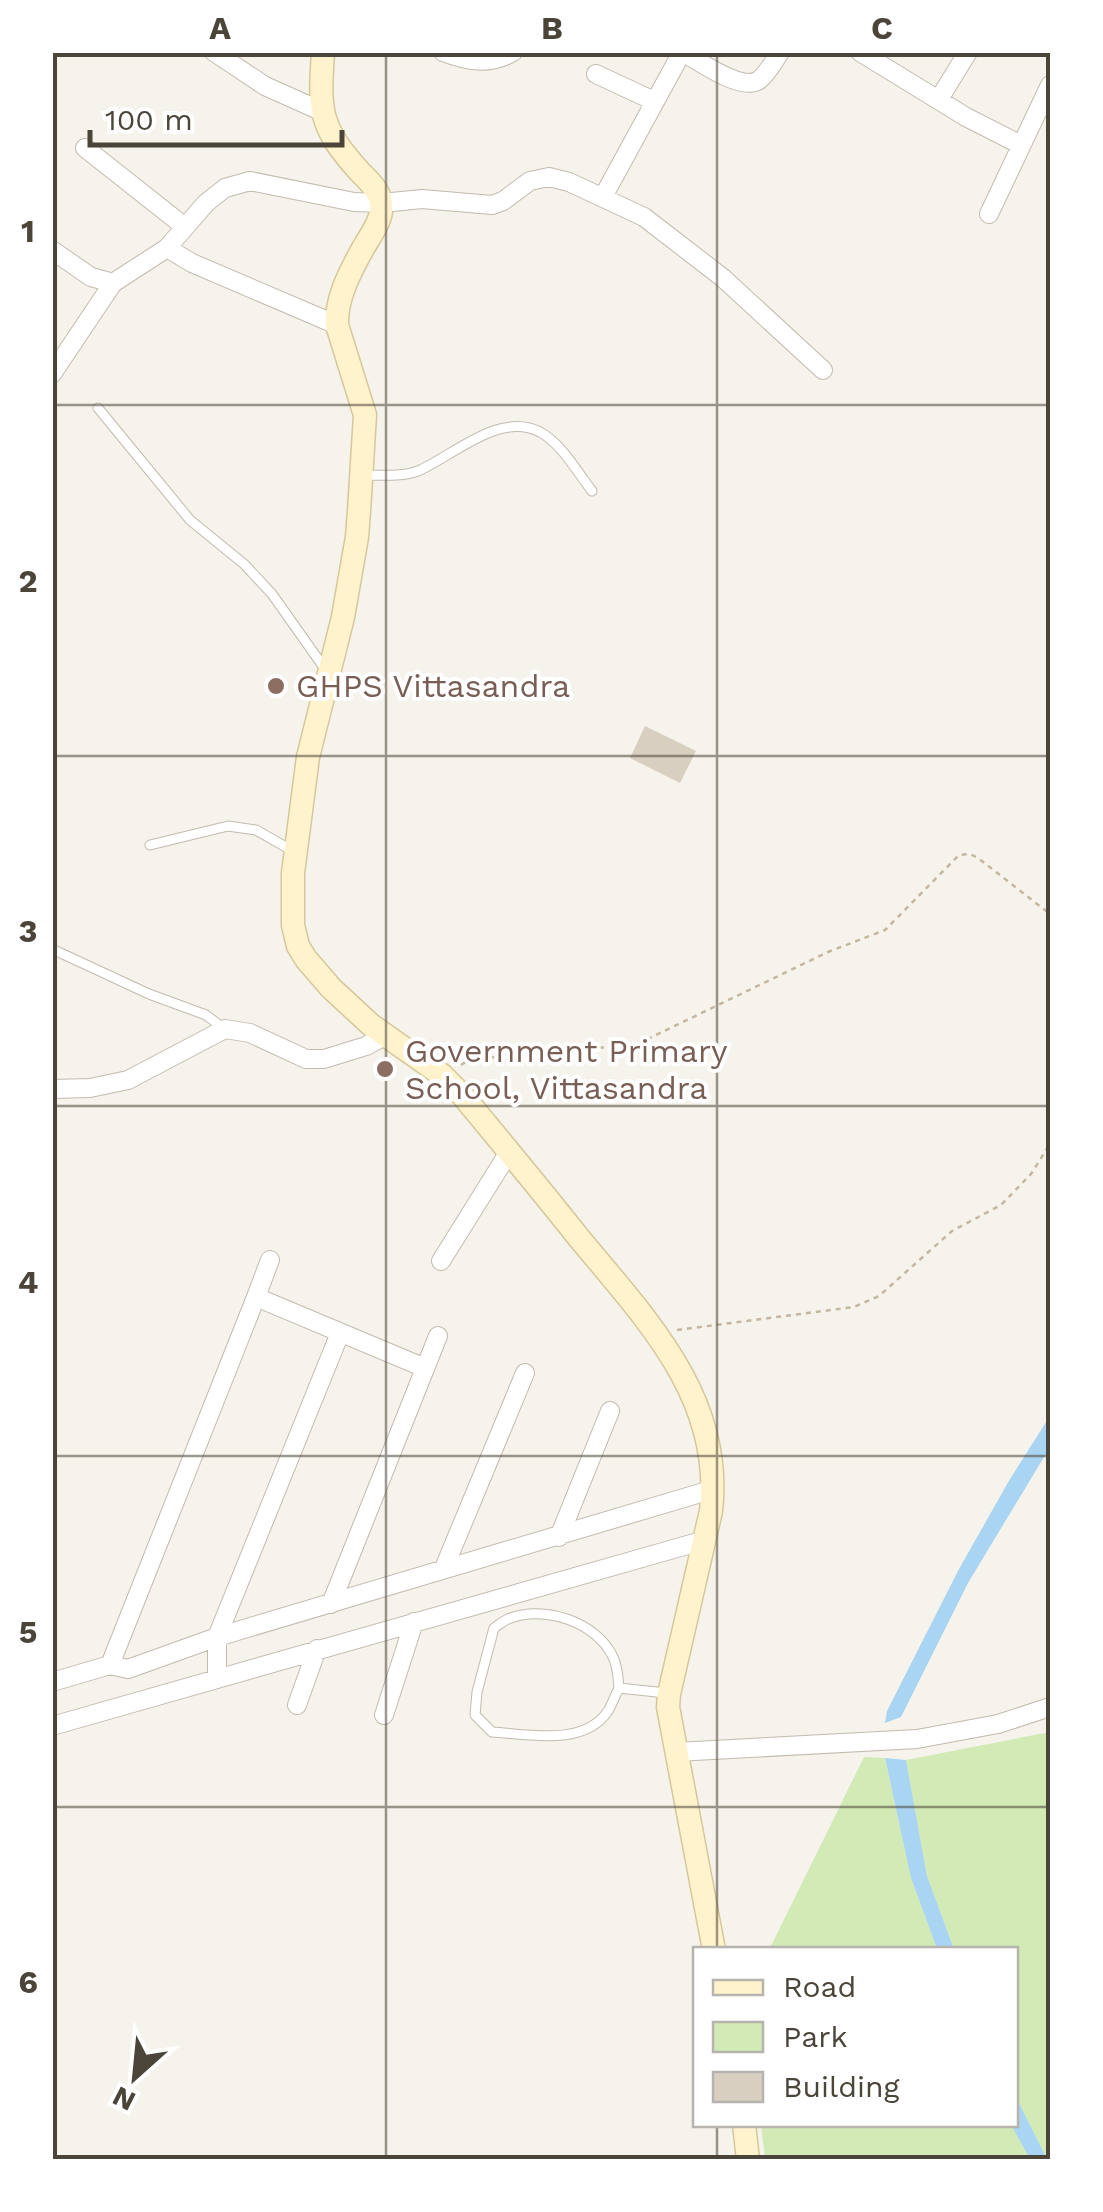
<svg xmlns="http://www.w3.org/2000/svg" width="1103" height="2212" font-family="'Work Sans',sans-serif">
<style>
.green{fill:#d2eab5}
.water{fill:#a9d4f2}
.building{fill:#d8cfc1}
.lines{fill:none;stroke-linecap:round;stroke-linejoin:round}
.lane-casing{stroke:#c2bbae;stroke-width:11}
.street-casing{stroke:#c2bbae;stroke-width:20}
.secondary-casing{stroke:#d6c79b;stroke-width:25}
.path{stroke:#c4b79f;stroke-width:2.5;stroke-dasharray:5 5;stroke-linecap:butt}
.lane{stroke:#fff;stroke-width:9}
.street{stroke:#fff;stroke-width:18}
.secondary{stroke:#fff3cd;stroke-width:22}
.grid{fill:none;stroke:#4b4439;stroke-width:2.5;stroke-opacity:0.55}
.education-dot{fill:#8d6e63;stroke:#fff;stroke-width:4}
.labels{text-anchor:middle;stroke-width:8;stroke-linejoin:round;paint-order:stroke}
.education-label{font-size:32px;fill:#785e54;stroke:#fff;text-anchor:start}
.neatline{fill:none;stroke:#4b4439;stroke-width:4}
.grid-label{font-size:32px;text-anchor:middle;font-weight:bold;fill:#4b4439}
</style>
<rect width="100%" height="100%" fill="#f6f3ec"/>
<!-- green -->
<path class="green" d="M1050 1732V2159H1047L1016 2097V1950L954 1949 927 1876 906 1760Z
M864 1757 885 1758 911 1878 937 1949 769 1950Z
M761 2125H1011L1030 2159H765Z"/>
<!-- water -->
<path class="water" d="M1050 1416V1447L968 1583 901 1717 885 1723 887 1711 959 1569 1010 1479Z
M885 1758 906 1760 927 1876 954 1949H937L911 1878Z
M1016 2097 1047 2159H1030L1011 2125 1016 2124Z"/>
<!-- building -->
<path class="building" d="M645 726 696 751 680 783 630 758Z"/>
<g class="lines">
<!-- lane casing -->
<g class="lane-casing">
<path id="lane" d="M98 408 190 520 244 564 272 594 325 669
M363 475C381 475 402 477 418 471 453 456 499 411 540 432 562 444 577 472 592 491
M150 845 228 826 256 830 293 851
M52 949 149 994 206 1015 223 1028
M619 1688C618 1678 618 1667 613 1657 597 1622 543 1604 508 1619 503 1621 499 1625 494 1628L477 1692 475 1715 492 1732C528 1734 584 1747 608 1711 612 1704 615 1696 619 1688L666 1693"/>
</g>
<!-- street casing -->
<g class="street-casing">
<path id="street" d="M214 52 265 86 321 111
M443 52C468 61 488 66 513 52
M683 52C700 62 742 92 759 80 768 73 774 61 780 52
M860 52 966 117 1021 145
M596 74 654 101
M939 99 968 52
M85 148 185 227
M603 197 682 52
M989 214 1050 85
M167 248 206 203 225 188 250 181 354 202 382 203 422 199 492 205 503 201 530 181 549 177 569 182 644 217 723 278 823 370
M52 250 91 277 113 283 167 248 192 263 337 325
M52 374 113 283
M52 1089 90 1088 128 1080 225 1029 250 1033 306 1059H324L366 1046 386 1035
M441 1261 509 1152
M256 1297 270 1260
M425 1368 256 1297 110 1665 128 1669 217 1637 714 1489
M559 1537 610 1411
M444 1568 525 1373
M331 1604 438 1336
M217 1677V1637L340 1333
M52 1682 110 1665
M297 1705 317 1649
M384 1715 414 1622
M52 1726 705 1540
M676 1752 917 1739 998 1724 1050 1707"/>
</g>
<!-- secondary casing -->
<g class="secondary-casing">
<path id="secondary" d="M323 52C319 111 319 127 360 172 368 180 380 191 381 203 384 220 368 238 361 252 349 274 336 299 337 325L365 415 359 511 357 537 343 617 308 757 293 873V925L298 946 306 959 331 988 371 1025 442 1075 463 1096C502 1143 541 1190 579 1238 646 1319 724 1398 711 1511L669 1694 668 1707 714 1950
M744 2124 748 2160"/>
</g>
<!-- path -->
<path class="path" d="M461 1065 467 1061 560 1048 631 1047 828 952 885 930 959 855 970 854 978 858 1050 914
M677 1330 854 1307 879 1296 952 1231 1001 1205 1031 1174 1050 1144"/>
<!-- lane -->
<use href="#lane" class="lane"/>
<!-- street -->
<use href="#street" class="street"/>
<!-- secondary -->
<use href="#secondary" class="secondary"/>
</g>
<!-- grid -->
<path class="grid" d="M386 52V2160M717 52V1950M52 405H1050M52 756H1050M52 1106H1050M52 1456H1050M52 1807H1050M717 2124V2160"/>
<!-- markers -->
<g class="education-dot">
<circle cx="276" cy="686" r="10"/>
<circle cx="385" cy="1069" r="10"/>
</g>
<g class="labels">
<!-- education labels -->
<g class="education-label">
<text x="296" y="697">GHPS Vittasandra</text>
<text x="405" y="1062">Government Primary<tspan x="405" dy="37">School, Vittasandra</tspan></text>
</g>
</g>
<!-- border -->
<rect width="1103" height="2212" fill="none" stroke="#ffffff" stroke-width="110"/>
<!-- legend -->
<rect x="693" y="1947" width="325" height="180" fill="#ffffff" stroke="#b7b4b0" stroke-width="2.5"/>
<rect x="713" y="1980" width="50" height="15" fill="#fff3cd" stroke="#b7b4b0" stroke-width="2.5"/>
<text x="783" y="1997" font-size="30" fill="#4b4439">Road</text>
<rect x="713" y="2022" width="50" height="30" fill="#d2eab5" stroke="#b7b4b0" stroke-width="2.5"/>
<text x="783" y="2047" font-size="30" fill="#4b4439">Park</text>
<rect x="713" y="2072" width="50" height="30" fill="#d8cfc1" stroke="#b7b4b0" stroke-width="2.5"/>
<text x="783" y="2097" font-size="30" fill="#4b4439">Building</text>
<!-- north arrow -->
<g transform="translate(135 2077) rotate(207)" stroke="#ffffff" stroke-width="8" paint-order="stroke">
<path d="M0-8L18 38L0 25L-18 38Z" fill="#4b4439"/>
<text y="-15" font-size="28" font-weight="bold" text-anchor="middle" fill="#4b4439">N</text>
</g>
<!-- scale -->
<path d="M90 130v15h252v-15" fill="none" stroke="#4b4439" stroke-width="5"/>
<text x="105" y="130" font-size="30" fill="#4b4439" stroke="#ffffff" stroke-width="8" paint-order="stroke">100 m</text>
<rect x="55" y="55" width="993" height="2102" class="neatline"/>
<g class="grid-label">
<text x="220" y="39">A</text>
<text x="552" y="39">B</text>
<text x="882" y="39">C</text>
<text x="28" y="242">1</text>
<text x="28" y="592">2</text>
<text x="28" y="942">3</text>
<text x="28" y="1293">4</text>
<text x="28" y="1643">5</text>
<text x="28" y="1993">6</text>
</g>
</svg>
